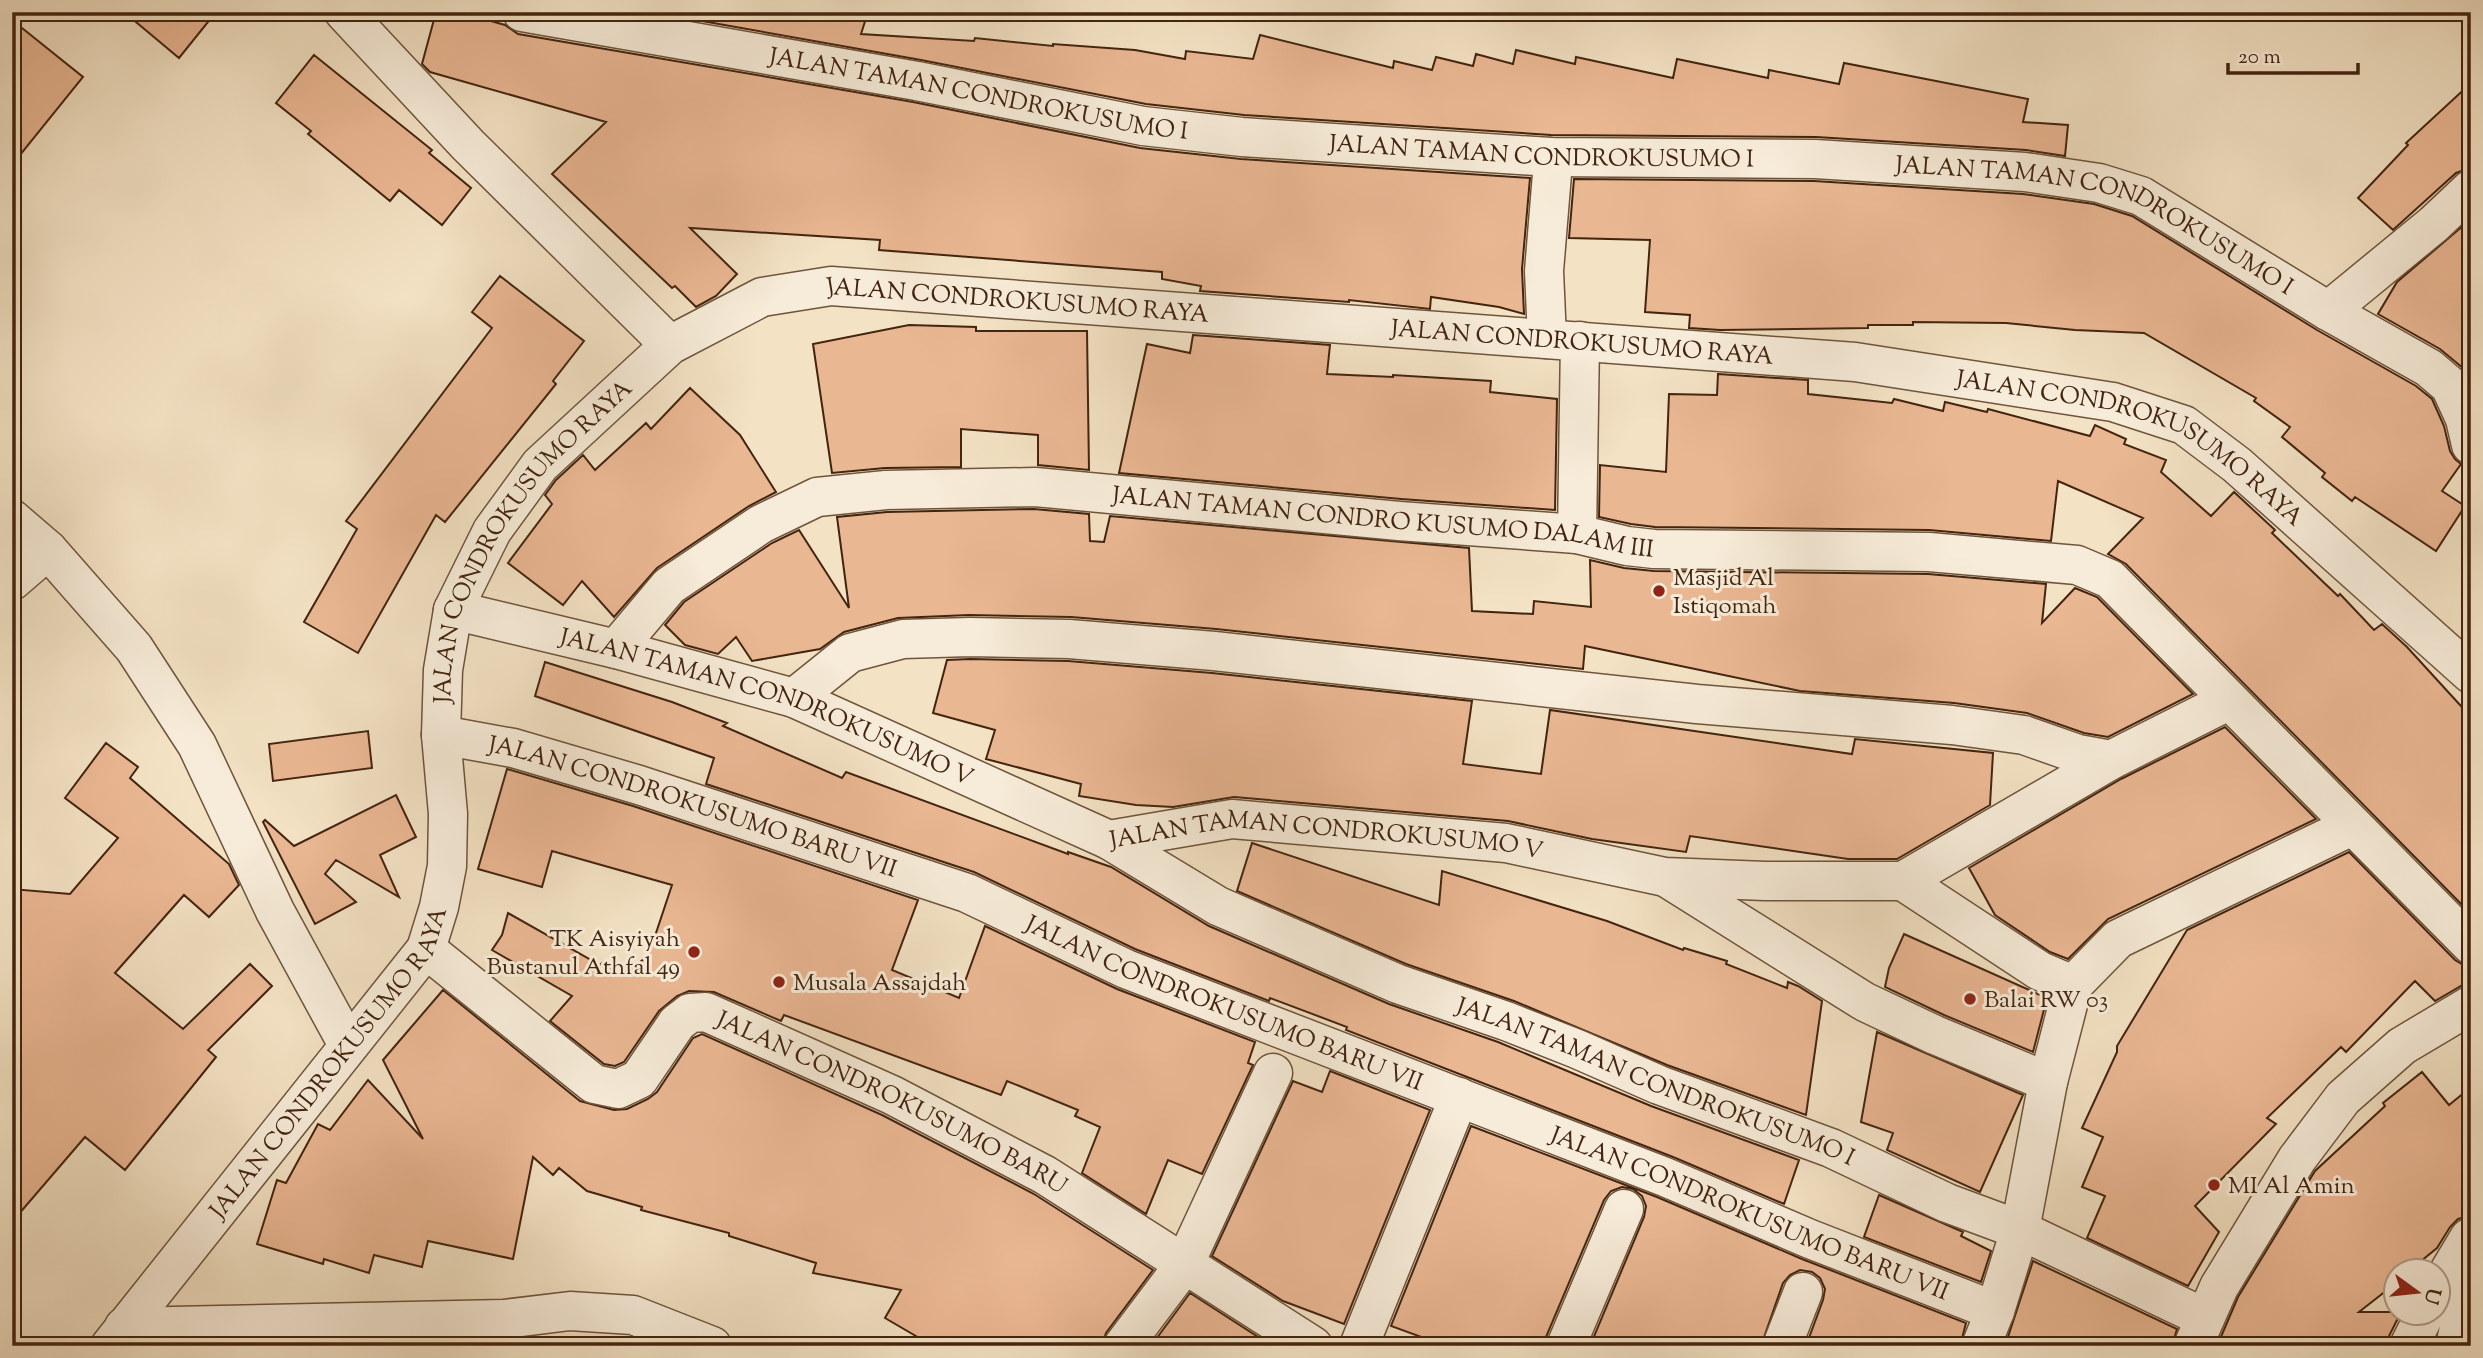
<svg xmlns="http://www.w3.org/2000/svg" width="2483" height="1358" font-family="'Sorts Mill Goudy',serif">
<style>
.building{fill:#eab793;stroke:#43240f;stroke-width:2}
.lines{fill:none;stroke-linecap:round;stroke-linejoin:round}
.minor-casing{stroke:#6f543c;stroke-width:41}
.minor{stroke:#f7ecd9;stroke-width:38}
.poi-dot{fill:#8f2418;stroke:#f7ecd9;stroke-width:2.5}
.labels{text-anchor:middle;stroke-width:6;stroke-linejoin:round;paint-order:stroke}
.street-label{font-size:24px;fill:#43240f;stroke:#f7ecd9}
.poi-label{font-size:24px;fill:#43240f;stroke:#f7ecd9;text-anchor:start}
</style>
<rect width="100%" height="100%" fill="#f3e2c4"/>
<filter id="stains"><feTurbulence type="fractalNoise" baseFrequency=".00286" numOctaves="4"/><feColorMatrix values="0 0 0 0 .2 0 0 0 0 .09 0 0 0 0 .02 0 0 0 .5 -.17"/></filter>
<radialGradient id="worn" r=".72"><stop offset=".6" stop-color="#630" stop-opacity="0"/><stop offset="1" stop-color="#630" stop-opacity=".3"/></radialGradient>
<!-- building -->
<path class="building" d="M124 12H216L179 58Z
M436 12H459L505 25 518 34 913 102 1140 148 1241 159 1530 178 1522 269 1524 314 1499 307 1431 297 1430 309 1349 300V302L1200 291 1201 286 1162 279V272L879 250 880 240 690 228 737 274 716 296 696 307 675 286 672 288 552 174 606 122 430 72 422 64Z
M651 12H868L861 34 974 41 975 38 1053 46V44L1135 50 1185 59 1186 51 1253 59 1260 35 1393 68 1394 61 1432 70 1436 57 1473 66 1476 54 1513 64 1516 50 1575 64 1576 57 1673 78 1677 59 1768 78 1769 70 1839 84 1844 63 2028 99 2023 122 2068 125 2065 156 2026 150 1816 137 1551 135 1244 115 1146 104 921 60Z
M12 20 83 77 12 165Z
M314 55 432 150 429 153 471 188 442 225 399 190 390 201 308 134 311 131 276 103Z
M2471 83V168L2456 173 2393 230 2358 198 2408 145 2406 143Z
M1574 179 1814 181 2023 194 2094 204 2132 216 2317 330 2416 386 2432 399 2444 426 2450 451 2455 459 2461 464 2442 491 2465 506 2436 551 2355 497 2352 501 2322 477 2325 473 2282 437 2290 427 2254 401 2256 398 2144 333 2075 330 2006 323 1913 322V325H1868V328L1720 330 1689 328 1690 315 1645 312 1650 240 1569 238Z
M2471 219V379L2464 369 2440 349 2378 314 2397 282Z
M500 276 584 341 553 381 556 384 445 522 436 515 358 653 304 622 357 529 346 521 492 328 472 312Z
M909 325 976 327V331H1087L1089 470 1038 465V435L961 429V467L885 468 832 473 813 344Z
M1193 335 1330 345 1327 374 1393 377V375L1491 381 1490 392 1557 399 1555 510 1401 499 1119 473 1147 344 1190 353Z
M1718 374 1808 380V394L1892 403 1894 399 1943 411 1945 402 1987 412 1988 409 2090 436 2095 425 2126 439 2124 444 2166 460 2161 472 2211 516 2234 492 2275 530 2272 533 2338 596 2340 594 2374 630 2382 624 2407 647 2471 717V914L2126 564 2108 554 2143 518 2058 481 2051 541 1929 530 1655 527 1631 524 1599 517 1600 465 1666 472 1669 394 1717 395Z
M690 388 740 435 776 492 749 506 657 568 614 617 582 581 563 605 508 563 552 504 545 495 556 480 583 455 595 470 646 423 651 429Z
M1034 509 1089 514 1090 541 1104 542 1110 516 1469 548 1472 611 1533 614 1534 601 1591 607 1590 560 1624 568 1654 571 1928 574 2046 584 2042 623 2075 588 2097 597 2193 694 2108 737 2084 733 2027 713 1954 703 1800 691 1585 646 1583 669 1216 629 1071 617 969 615 898 618 844 632 820 649 752 661 736 637 718 654 685 645 665 625 684 602 772 543 799 530 849 608 837 517 887 512Z
M970 659 1068 661 1212 673 1472 701 1463 764 1541 774 1550 710 1852 754 1855 739 1993 753 1990 805 1897 859H1848L1690 836 1686 852 1592 839 1508 821 1234 797 1173 807 1136 805 1079 796 1081 784 986 759 995 730 933 713 947 660Z
M545 662 672 702 727 723 723 726 842 778 846 772 1068 854V852L1111 867 1209 926 1389 1004 1498 1042 1651 1106 1799 1160 1784 1204 1673 1157 1346 1030 1347 1027 1270 998 1269 1001 1135 949 974 872 706 784 714 758 535 696Z
M2225 727 2316 819 2108 919 2068 959 2050 952 1995 915 1969 868 2121 779Z
M368 731 372 768 273 781 269 744Z
M106 743 138 767 130 778 229 864 239 885 209 917 184 895 115 973 183 1029 250 964 272 986 208 1050 216 1057 125 1170 85 1137 12 1222V889L70 894 118 838 65 798Z
M507 769 633 806 918 900 892 970 959 998 985 926 1117 989 1255 1042 1248 1063 1253 1065 1202 1174 1168 1160 1146 1214 1082 1173 1100 1127 1075 1116 1078 1110 1007 1081 1001 1095 784 1015 781 1021 714 992 689 991 677 996 659 1011 624 1062 615 1066 604 1064 550 1021 572 996 492 950 502 935 508 913 600 965 602 963 625 976 649 954 672 885 552 851 542 887 478 869Z
M396 795 416 837 380 855 399 897 336 860 325 874 356 902 315 924 263 822 265 820 294 846Z
M1252 843 1439 905 1442 871 1607 921 1683 950 1684 948 1727 961 1726 964 1787 988 1788 982 1798 986 1822 1001 1806 1115 1667 1065 1514 1001 1406 964 1237 891Z
M2349 852 2455 960 2465 966H2471V980L2435 1001 2415 981 2346 1052 2341 1047 2267 1118 2276 1124 2195 1206 2219 1232 2188 1286 2087 1238 2105 1196 2082 1187 2103 1137 2082 1128 2117 1052V1046L2187 930Z
M1904 934 2047 998 2033 1052 1944 1015 1885 987 1889 968Z
M443 990 580 1101 614 1110 627 1109 648 1099 657 1092 693 1038 702 1034 882 1115 1034 1194 1153 1270 1106 1333 1102 1346H933L885 1318 901 1290 813 1273 816 1263 729 1236V1233L641 1210 642 1207 587 1191 559 1168 553 1175 533 1157 513 1259 428 1241 422 1267 374 1255 369 1273 324 1259 323 1264 257 1244 277 1180 286 1183 318 1124 330 1130 368 1080 423 1139 383 1060Z
M1877 1032 2023 1095 1980 1192 1887 1150 1893 1133 1861 1122Z
M1330 1071 1430 1110 1344 1324 1283 1301 1212 1256 1293 1081 1322 1092Z
M2422 1072 2449 1105 2471 1087V1216L2458 1219 2450 1227 2437 1248 2410 1270H2396V1283L2359 1312H2401L2389 1336 2387 1346H2217L2238 1297 2315 1171 2385 1106 2383 1103Z
M1471 1126 1657 1197 1802 1259 1966 1323 1960 1346H1806L1823 1300 1825 1289 1820 1278 1812 1272 1800 1270 1790 1275 1783 1283 1761 1346H1590L1644 1217 1646 1206 1642 1196 1633 1189 1622 1187 1611 1191 1604 1200 1546 1337 1545 1346H1424L1427 1339 1391 1326Z
M1879 1195 1963 1232 1961 1236 1991 1251 1981 1282 1864 1237Z
M2033 1261 2177 1329 2172 1346H2005Z
M1190 1293 1272 1346H1151Z"/>
<g class="lines">
<!-- minor casing -->
<g class="minor-casing">
<g id="minor">
<path d="M344 12 468 145 670 345"/>
<path id="s1" d="M522 12 917 81 1143 126 1242 137 1550 157 1815 159 2025 172 2099 183 2141 196 2328 311 2429 368 2450 386 2465 419 2471 445"/>
<path d="M2328 311 2434 224 2471 189"/>
<path d="M1547 339 1544 271 1552 174 1550 157"/>
<path d="M12 519 48 550"/>
<path d="M1577 534 1580 341"/>
<path d="M12 581 48 550 134 648 197 745 275 911 348 1045"/>
<path id="s2" d="M453 610 616 649 794 698 1109 840 1218 906 1398 984 1506 1021 1577 1049 1659 1085 1831 1148 1947 1203 2020 1230 2205 1318"/>
<path id="s3" d="M616 649 669 586 761 524 817 497 886 490 1035 487 1399 521 1577 534 1627 546 1654 549 1929 552 2077 565 2110 579 2471 945"/>
<path d="M794 698 850 653 903 639 970 637 1069 639 1214 651 1697 704 1952 725 2024 735 2078 754 2111 760"/>
<path id="s4" d="M441 735 513 748 639 785 967 893 1126 969 1665 1177 1810 1239 1995 1311"/>
<path id="s5" d="M1109 840 1232 819 1506 843 1665 877 1765 881H1903"/>
<path d="M1667 878 1865 1002 1935 1035 2048 1082"/>
<path d="M1903 881 2111 760 2228 701"/>
<path d="M1903 881 2040 971 2073 985"/>
<path id="s6" d="M426 949 594 1084 618 1089 639 1079 677 1023 690 1013 706 1012 892 1095 1045 1175 1313 1346"/>
<path d="M2438 1290 2469 1238"/>
<path d="M124 1327 504 1319 570 1311 633 1315 712 1346"/>
<path id="s7" d="M110 1346 426 949 439 907 447 866 448 814 441 735 443 670 453 610 492 531 540 465 670 345 762 297 831 286 1855 362 2113 402 2184 425 2237 465 2471 674"/>
<path d="M1123 1346 1184 1265 1273 1073"/>
<path d="M1359 1346 1459 1097"/>
<path d="M1566 1346 1624 1209"/>
<path d="M1782 1346 1803 1292"/>
<path d="M1981 1346 1995 1311 2020 1230 2048 1082 2073 985 2118 939 2352 826"/>
<path d="M2193 1346 2219 1287 2297 1159 2343 1098 2402 1046 2471 1005"/>
<path d="M2409 1346 2426 1312"/>
<path d="M2455 1346 2470 1278 2471 1255"/>
</g>
</g>
<!-- minor -->
<use href="#minor" class="minor"/>
</g>
<!-- markers -->
<g class="poi-dot">
<circle cx="1659" cy="591" r="7"/>
<circle cx="694" cy="952" r="7"/>
<circle cx="779" cy="982" r="7"/>
<circle cx="1970" cy="999" r="7"/>
<circle cx="2214" cy="1185" r="7"/>
</g>
<g class="labels">
<!-- street labels -->
<g class="street-label">
<text dy="8" stroke="none"><textPath href="#s1" startOffset="464">JALAN TAMAN CONDROKUSUMO I</textPath></text>
<text dy="8" stroke="none"><textPath href="#s1" startOffset="1031">JALAN TAMAN CONDROKUSUMO I</textPath></text>
<text dy="8" stroke="none"><textPath href="#s1" startOffset="1598">JALAN TAMAN CONDROKUSUMO I</textPath></text>
<text dy="8" stroke="none"><textPath href="#s7" startOffset="1558">JALAN CONDROKUSUMO RAYA</textPath></text>
<text dy="8" stroke="none"><textPath href="#s7" startOffset="2124">JALAN CONDROKUSUMO RAYA</textPath></text>
<text dy="8" stroke="none"><textPath href="#s7" startOffset="2692">JALAN CONDROKUSUMO RAYA</textPath></text>
<text dy="8" stroke="none"><textPath href="#s3" startOffset="824">JALAN TAMAN CONDRO KUSUMO DALAM III</textPath></text>
<text dy="8" stroke="none"><textPath href="#s7" startOffset="948">JALAN CONDROKUSUMO RAYA</textPath></text>
<text dy="8" stroke="none"><textPath href="#s2" startOffset="329">JALAN TAMAN CONDROKUSUMO V</textPath></text>
<text dy="8" stroke="none"><textPath href="#s4" startOffset="262">JALAN CONDROKUSUMO BARU VII</textPath></text>
<text dy="8" stroke="none"><textPath href="#s5" startOffset="219">JALAN TAMAN CONDROKUSUMO V</textPath></text>
<text dy="8" stroke="none"><textPath href="#s4" startOffset="830">JALAN CONDROKUSUMO BARU VII</textPath></text>
<text dy="8" stroke="none"><textPath href="#s7" startOffset="359">JALAN CONDROKUSUMO RAYA</textPath></text>
<text dy="8" stroke="none"><textPath href="#s2" startOffset="1297">JALAN TAMAN CONDROKUSUMO I</textPath></text>
<text dy="8" stroke="none"><textPath href="#s6" startOffset="570">JALAN CONDROKUSUMO BARU</textPath></text>
<text dy="8" stroke="none"><textPath href="#s4" startOffset="1396">JALAN CONDROKUSUMO BARU VII</textPath></text>
</g>
<!-- poi labels -->
<g class="poi-label">
<text x="1673" y="585">Masjid Al<tspan x="1673" dy="28">Istiqomah</tspan></text>
<text x="680" y="946" text-anchor="end">TK Aisyiyah<tspan x="680" dy="28">Bustanul Athfal 49</tspan></text>
<text x="793" y="990">Musala Assajdah</text>
<text x="1984" y="1007">Balai RW 03</text>
<text x="2228" y="1193">MI Al Amin</text>
</g>
</g>
<!-- margin -->
<rect width="2483" height="1358" fill="none" stroke="#f3e2c4" stroke-width="42"/>
<rect x="14" y="14" width="2455" height="1330" fill="none" stroke="#43240f" stroke-width="3.5"/>
<rect x="21" y="21" width="2441" height="1316" fill="none" stroke="#43240f" stroke-width="2"/>
<!-- north arrow -->
<g transform="translate(2417 1292) rotate(105)"><circle r="33" fill="#f7ecd9" stroke="#af9c88" stroke-width="2"/>
<path d="M0-5L12 26L0 18L-12 26Z" fill="#8f2418"/>
<text y="-10" font-size="19" font-weight="bold" text-anchor="middle" fill="#43240f">U</text>
</g>
<!-- scale -->
<path d="M2228 63v10h130v-10" fill="none" stroke="#43240f" stroke-width="3.5"/>
<text x="2238" y="63" font-size="21" fill="#43240f" stroke="#f7ecd9" stroke-width="5" paint-order="stroke">20 m</text>
<rect width="100%" height="100%" filter="url(#stains)"/>
<rect width="100%" height="100%" fill="url(#worn)"/>
</svg>
